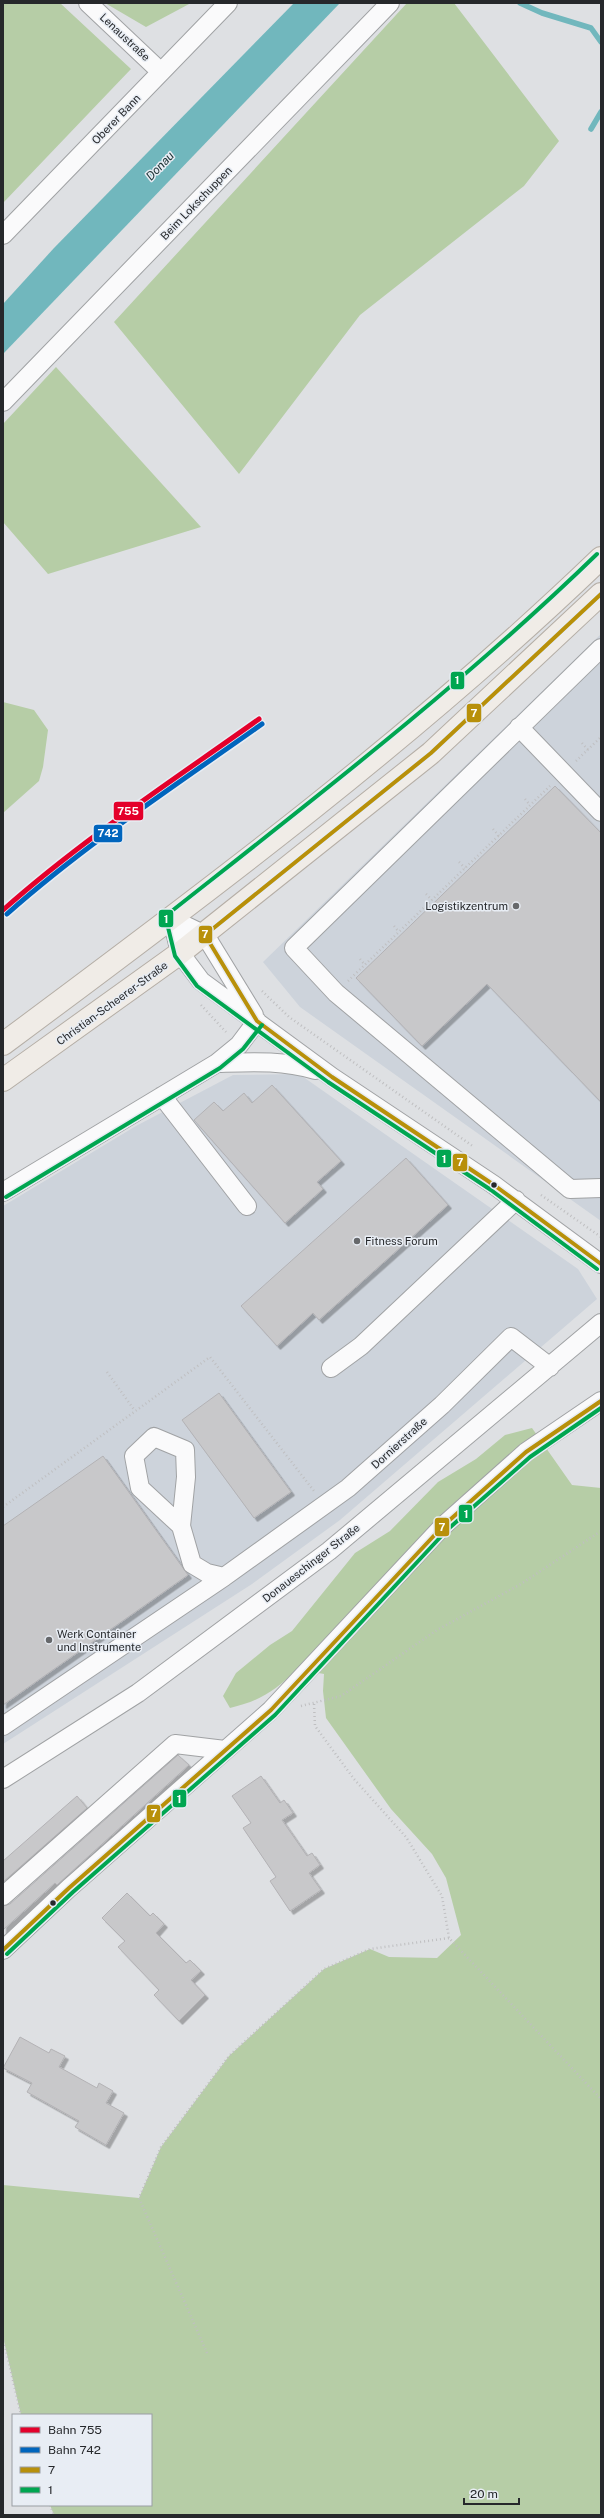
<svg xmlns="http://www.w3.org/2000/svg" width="604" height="2518" font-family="'Public Sans',sans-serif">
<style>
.built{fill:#cdd3db}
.green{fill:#b6cda6}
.water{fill:#71b7bd}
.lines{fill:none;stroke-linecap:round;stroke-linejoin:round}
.stream{stroke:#71b7bd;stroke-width:5.5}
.building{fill:#c8c8ca;stroke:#b3b2b5;filter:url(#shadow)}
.minor-casing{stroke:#a0a2a4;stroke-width:20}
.major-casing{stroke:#b5aea6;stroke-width:24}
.path{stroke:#bfbfc1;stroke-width:2.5;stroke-dasharray:1 3;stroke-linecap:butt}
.minor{stroke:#fafafb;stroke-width:18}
.major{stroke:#f0ece7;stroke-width:22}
.bus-1-casing{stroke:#e8edf4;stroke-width:7}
.bus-2-casing{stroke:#e8edf4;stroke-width:7}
.bus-1{stroke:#b8900a;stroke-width:4}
.bus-2{stroke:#00a651;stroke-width:4}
.rail-1-casing{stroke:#e8edf4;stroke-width:8}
.rail-2-casing{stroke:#e8edf4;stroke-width:8}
.rail-1{stroke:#e4002b;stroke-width:5}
.rail-2{stroke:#0065bd;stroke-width:5}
.poi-dot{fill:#66686b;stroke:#e8edf4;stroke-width:1.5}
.bus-dot{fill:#26282b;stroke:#e8edf4;stroke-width:1.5}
.labels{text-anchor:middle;stroke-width:3;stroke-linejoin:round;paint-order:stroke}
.street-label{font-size:11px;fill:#26282b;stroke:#e8edf4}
.poi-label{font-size:11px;fill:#26282b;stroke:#e8edf4;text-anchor:start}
.water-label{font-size:12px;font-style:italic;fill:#203739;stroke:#e8edf4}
.line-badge{stroke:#e8edf4;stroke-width:1.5}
.badge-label{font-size:11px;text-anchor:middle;font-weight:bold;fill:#fff}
</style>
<defs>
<filter id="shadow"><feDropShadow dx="3.5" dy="3.5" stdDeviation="0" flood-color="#0004"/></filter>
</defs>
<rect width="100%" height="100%" fill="#dee0e3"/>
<!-- built -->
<path class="built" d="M601 634V1221L300 1007 263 962Z
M299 1074 578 1269 597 1299 340 1520 252 1584 3 1744V1206L136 1126 233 1075Z"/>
<!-- green -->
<path class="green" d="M3 3H60L131 69 3 203Z
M105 3H191L146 27Z
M407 3H454L559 141 524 186 360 315 239 474 114 322Z
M56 367 201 527 48 574 3 522V424Z
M3 702 34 710 48 730 43 767 39 781 3 813Z
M532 1428 572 1485 601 1488V2515H54L50 2505H151V2415H21L3 2337V2185L139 2198 161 2147 229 2056 324 1969 370 1949 389 1957 437 1958 461 1935 446 1878 432 1854 391 1809 326 1718 323 1691 324 1674 297 1669C275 1691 260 1701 230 1708L223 1696 236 1673 270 1645 292 1631 355 1553 390 1531 438 1482 476 1459 505 1435Z"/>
<!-- water -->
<path class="water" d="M294 3H340L3 354V304L54 248Z"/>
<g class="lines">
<!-- stream -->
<path class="stream" d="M520 3 542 13 591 28 601 42
M591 129 601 112"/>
</g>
<!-- building -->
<path class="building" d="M555 786 601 833V1102L487 984 422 1046 356 978Z
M272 1085 341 1161 317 1182 323 1189 285 1223 194 1120 214 1102 223 1111 244 1093 252 1103Z
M406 1158 448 1205 319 1320 313 1313 277 1346 241 1306Z
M219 1393 291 1492 254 1518 182 1420Z
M103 1456 188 1575 3 1705V1526Z
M178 1755 189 1765 57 1885 55 1883 3 1930V1906L10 1904Z
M261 1776 280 1803 284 1800 293 1813 282 1820 307 1856 312 1853 320 1865 309 1873 321 1890 290 1911 270 1881 276 1877 243 1828 251 1823 232 1796Z
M77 1796 87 1808 3 1882V1861Z
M127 1893 150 1916 153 1913 164 1924 156 1933 186 1963 190 1960 201 1971 191 1980 205 1995 179 2021 154 1995 159 1990 118 1947 125 1941 102 1918Z
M20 2037 49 2053 51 2049 65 2056 59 2067 97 2088 99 2083 113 2091 106 2103 124 2113 106 2145 75 2127 79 2121 27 2092 32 2083 3 2068Z"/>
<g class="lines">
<!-- minor casing -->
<g class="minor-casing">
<path id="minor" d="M88 3 161 72
M3 235 228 3
M3 402 390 3
M601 648 294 948 336 993 570 1189 601 1188
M519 727 601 812
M172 919 180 953 201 981 332 1077 494 1185 601 1264
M172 919 205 935 254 1015
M217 1063C251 1062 282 1060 315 1070
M162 1096 247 1206
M3 1192 217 1063 239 1045 257 1021
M331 1368 361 1346 516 1200
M181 1526 140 1488 134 1456 154 1437 185 1450 186 1477 181 1526 192 1564 207 1573 224 1577 348 1488 442 1405 511 1337 550 1367
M3 1726 224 1577
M3 1779 138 1693 329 1551 601 1323
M3 1896 175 1744 225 1750
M3 1950 69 1888 271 1710 443 1526 526 1452 601 1401"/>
</g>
<!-- major casing -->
<g class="major-casing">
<path id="major" d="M3 1044C209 891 416 736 601 558
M3 1080 180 953 431 753 601 594"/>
</g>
<!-- path -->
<path class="path" d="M582 743 588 750
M576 761 601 737
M525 799 530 805
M493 829 499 836
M459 862 465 868
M426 894 432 900
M394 926 399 932
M360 959 365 965
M348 981 550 786
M262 991 289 1017 474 1147
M201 1005 226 1032
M541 1195 601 1237
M107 1372 135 1411
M3 1507 210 1357 314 1491
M314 1704 315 1726 354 1779 406 1837 442 1896 449 1938 601 2099
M301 1706 341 1696 437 1630 521 1584 601 1531
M3 2337 21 2415
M207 2353 139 2198 161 2147 229 2056 324 1969 370 1949 449 1938
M50 2505 54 2515"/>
<!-- minor -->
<use href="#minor" class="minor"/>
<!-- major -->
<use href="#major" class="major"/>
<!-- bus-1 casing -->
<g class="bus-1-casing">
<path id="bus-1" d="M601 594 431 753 205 935 257 1021 332 1077 494 1185 601 1264
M3 1950 69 1888 271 1710 443 1526 526 1452 601 1401"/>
</g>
<!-- bus-2 casing -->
<g class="bus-2-casing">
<path id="bus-2" d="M597 554C463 684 315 798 168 914L166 919 175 956 197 986 328 1082 491 1190 597 1269
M6 1197 220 1068 243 1049 262 1025
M7 1954 73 1892 275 1715 447 1530 530 1457 601 1408"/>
</g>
<!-- bus-1 -->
<use href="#bus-1" class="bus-1"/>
<!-- bus-2 -->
<use href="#bus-2" class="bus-2"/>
<!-- rail-1 casing -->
<g class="rail-1-casing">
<path id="rail-1" d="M3 910C83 839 172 781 259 719"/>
</g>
<!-- rail-2 casing -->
<g class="rail-2-casing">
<path id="rail-2" d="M7 914C86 844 176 785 262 724"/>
</g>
<!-- rail-1 -->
<use href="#rail-1" class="rail-1"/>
<!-- rail-2 -->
<use href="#rail-2" class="rail-2"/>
</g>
<!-- markers -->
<g class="poi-dot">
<circle cx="516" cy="906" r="4"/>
<circle cx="357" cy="1241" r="4"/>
<circle cx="49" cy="1640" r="4"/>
</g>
<g class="bus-dot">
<circle cx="494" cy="1185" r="3.5"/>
<circle cx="53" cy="1903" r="3.5"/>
</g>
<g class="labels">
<!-- street labels -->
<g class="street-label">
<text transform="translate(125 37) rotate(43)" y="4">Lenaustraße</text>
<text transform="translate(116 119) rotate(-46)" y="4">Oberer Bann</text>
<text transform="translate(196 203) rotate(-46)" y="4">Beim Lokschuppen</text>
<text transform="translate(112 1003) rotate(-36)" y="4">Christian-Scheerer-Straße</text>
<text transform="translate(399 1443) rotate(-42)" y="4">Dornierstraße</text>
<text transform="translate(311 1563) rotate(-38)" y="4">Donaueschinger Straße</text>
</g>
<!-- poi labels -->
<g class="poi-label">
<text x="508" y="910" text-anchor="end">Logistikzentrum</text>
<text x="365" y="1245">Fitness Forum</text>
<text x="57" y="1638">Werk Container<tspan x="57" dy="13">und Instrumente</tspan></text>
</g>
<!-- water labels -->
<g class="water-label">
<text transform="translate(160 166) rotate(-46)" y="4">Donau</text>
</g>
</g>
<g class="line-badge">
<rect x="450" y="671" width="15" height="19" rx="4" fill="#00a651"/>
<rect x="466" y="703" width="16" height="20" rx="4" fill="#b8900a"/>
<rect x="113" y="801" width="31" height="20" rx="4" fill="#e4002b"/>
<rect x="93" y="824" width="30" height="19" rx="4" fill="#0065bd"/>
<rect x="158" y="909" width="16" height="19" rx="4" fill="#00a651"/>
<rect x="198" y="925" width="15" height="19" rx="4" fill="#b8900a"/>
<rect x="436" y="1149" width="16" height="19" rx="4" fill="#00a651"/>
<rect x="452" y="1153" width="16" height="19" rx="4" fill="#b8900a"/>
<rect x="458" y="1504" width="15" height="19" rx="4" fill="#00a651"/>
<rect x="434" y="1517" width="16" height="20" rx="4" fill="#b8900a"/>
<rect x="172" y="1789" width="15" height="19" rx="4" fill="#00a651"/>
<rect x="146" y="1804" width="15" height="19" rx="4" fill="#b8900a"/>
</g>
<g class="badge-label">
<text x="457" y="684">1</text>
<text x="474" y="717">7</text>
<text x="128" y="815">755</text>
<text x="108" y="837">742</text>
<text x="166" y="923">1</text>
<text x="205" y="938">7</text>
<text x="444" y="1163">1</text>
<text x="460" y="1166">7</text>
<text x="466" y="1518">1</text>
<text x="442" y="1531">7</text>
<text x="179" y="1803">1</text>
<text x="154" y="1817">7</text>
</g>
<!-- border -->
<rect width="604" height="2518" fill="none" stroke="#26282b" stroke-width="8"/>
<!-- legend -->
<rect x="12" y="2414" width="140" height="92" fill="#e8edf4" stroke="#9a9ea4"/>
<rect x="20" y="2427" width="20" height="6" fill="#e4002b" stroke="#9a9ea4"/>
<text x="48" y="2434" font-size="12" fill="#26282b">Bahn 755</text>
<rect x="20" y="2447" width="20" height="6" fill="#0065bd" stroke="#9a9ea4"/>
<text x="48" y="2454" font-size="12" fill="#26282b">Bahn 742</text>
<rect x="20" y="2467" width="20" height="6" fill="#b8900a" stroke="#9a9ea4"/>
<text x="48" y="2474" font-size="12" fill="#26282b">7</text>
<rect x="20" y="2487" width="20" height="6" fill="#00a651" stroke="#9a9ea4"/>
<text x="48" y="2494" font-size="12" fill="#26282b">1</text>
<!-- scale -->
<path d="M464 2498v6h55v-6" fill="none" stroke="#26282b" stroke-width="2"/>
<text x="470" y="2498" font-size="12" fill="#26282b" stroke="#e8edf4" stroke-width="3" paint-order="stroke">20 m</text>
</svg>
